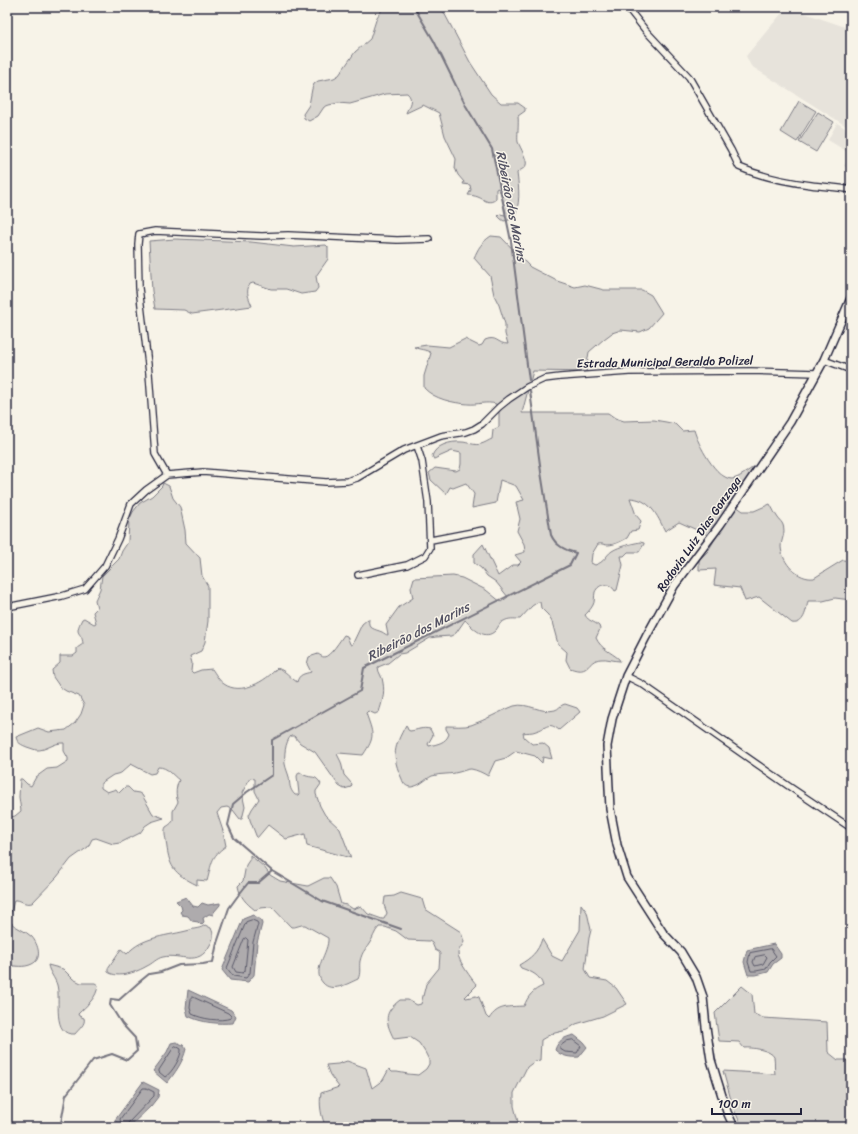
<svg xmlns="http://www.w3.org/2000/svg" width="858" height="1134" font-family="Sriracha,sans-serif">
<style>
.built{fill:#e7e3db}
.green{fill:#d8d5cf;stroke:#7d7c85}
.water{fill:#aeabad;stroke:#76747f}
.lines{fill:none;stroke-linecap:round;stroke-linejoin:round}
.shore{stroke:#5a5969;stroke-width:1}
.stream{stroke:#76747f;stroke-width:2}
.minor-casing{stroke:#22223b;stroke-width:8}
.major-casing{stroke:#22223b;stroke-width:10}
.minor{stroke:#f7f3e8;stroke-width:5.5}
.major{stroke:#f7f3e8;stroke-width:7}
.labels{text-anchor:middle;stroke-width:3;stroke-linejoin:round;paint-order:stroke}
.street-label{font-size:12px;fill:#22223b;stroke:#f7f3e8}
.water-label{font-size:13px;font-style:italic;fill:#535263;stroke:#f7f3e8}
</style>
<rect width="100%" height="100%" fill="#f7f3e8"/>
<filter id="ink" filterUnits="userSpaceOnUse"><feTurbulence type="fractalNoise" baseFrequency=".025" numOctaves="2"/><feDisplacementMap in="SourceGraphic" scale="8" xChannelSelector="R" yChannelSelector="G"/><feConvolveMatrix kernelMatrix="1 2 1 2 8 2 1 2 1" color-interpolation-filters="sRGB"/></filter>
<g filter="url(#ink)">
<!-- built -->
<path class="built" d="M787 7 851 29V129L751 66 746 56Z
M837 123 851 132V170L844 166 851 154 828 140Z"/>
<!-- green -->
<path class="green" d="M384 7H441L470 62 491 94 501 103H518L525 108V111L518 116C519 123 517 137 518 142 520 147 528 161 526 165 525 169 519 170 517 173 519 189 521 205 513 219L504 221 501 219 498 216 500 214 505 215 506 212C503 203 503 196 498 188L496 189V199C489 205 485 200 478 197 475 196 471 195 468 195L471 190 470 185 463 184 464 182 458 175 455 168 456 159 445 136 439 113 423 105 406 113C409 105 414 99 407 93L385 94 350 104 338 103 329 105 324 107 318 116 309 121 304 118 303 114 309 105 312 89 314 84 318 81 334 78 339 75 355 52 370 39 377 17Z
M799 101 816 111 797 142 781 132Z
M818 112 834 122 816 152 799 142Z
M491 236 501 237 530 267 557 281 575 287 585 285 604 290H642L651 295 662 313 649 328 640 332 621 330 612 333 604 339 589 352 586 370 587 372 533 371 522 413H608L615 418 624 421 654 420 666 422 675 424 682 431 694 430C698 444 716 479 732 479 740 478 748 470 754 467L744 484 736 506 743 511H754L770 504C773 509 775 514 778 518 780 521 782 522 783 525 786 533 781 540 781 547 782 563 798 580 814 578L843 560 851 561V600L835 598 823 601H808C806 611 804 625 792 623L759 597 745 601 740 588 714 585 716 569 699 570V560L708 551 723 525 721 519 708 535 679 522 665 531C657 515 650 499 630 498L636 515 641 521 638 530 631 531 627 538C622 541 614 545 608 545 604 545 602 543 598 544L592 554 591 563 595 565C605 562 605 556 612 551 620 546 631 544 640 542L644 543V544L639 552H628L624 556H621L623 565 617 590 615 591C610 582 599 583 595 592 594 596 595 602 593 605 591 609 587 613 585 615 589 622 594 621 599 626L600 629 596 638C601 649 611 652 619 659L620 661C614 661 606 658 601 659 586 660 591 676 570 668L566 660 567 652 558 644 552 622 548 615 541 608 540 602H538L532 606 520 619C514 619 509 618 504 621 500 622 499 626 496 630 485 642 473 628 465 620L456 633 451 636 436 637 430 638 405 653 399 654 388 663 378 667C378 673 383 677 383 683 385 693 382 703 379 712L375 714 368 711 366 713C373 734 376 736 363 755L339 753 337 754 341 762 344 775 352 784 351 787 344 789 339 786 315 752 300 743 294 736H291C285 742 284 756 285 764 286 769 288 773 289 777 290 784 289 789 295 795H298L299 794 297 776 299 772C301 772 302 774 304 775 313 779 315 774 321 784L316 791V794L320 806 325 815 340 829 351 858 307 846 305 834 286 839 268 825 257 838 250 820 249 815 252 809 259 799 255 791V779L250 778 242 793 245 807 242 819H240L233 810 227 807 221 808 217 813 223 831 226 846C210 857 212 864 207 881L197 880V885C173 873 169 867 166 840 165 836 164 830 166 827 169 825 171 824 173 821V811L178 802C175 794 176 787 179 780 172 775 168 767 158 767L155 773 150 774 131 764 121 773 113 775 101 783V788L107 792 116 789 119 793 125 787H128L133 792 139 793 142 795 153 814 164 818 151 822 145 826 140 833 120 843 113 844 96 838 92 839 88 847 71 859 57 877 32 903C23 905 21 899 14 900L9 921C15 928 25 930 32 937 38 944 43 959 32 964 24 968 15 966 7 965V818L15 816 21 811 19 797 20 779H22L27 784 31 786 36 777 47 769 57 768 68 761V758L64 751V743C54 742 46 751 36 750 33 749 30 748 27 747 22 745 17 743 16 737L38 728 49 732 66 730 75 723 81 714 84 705 79 696 66 691 60 687 53 677 52 670 60 663V656H73L77 653V648L83 644C82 630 73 637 82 619L84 618 94 624 96 623 93 612 97 608 95 600 100 589 102 576 119 559 122 551 128 542 129 520 133 512 140 503 152 496 162 486 163 483 169 486 173 498 180 507 185 530 186 543 200 558 202 576 208 586V621L205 642 201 651 190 656 192 663 191 671 193 673 201 670 212 669C215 673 219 681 224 684 241 696 266 681 277 668 288 672 288 676 297 682 299 674 304 674 311 672L307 664 309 657 318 654C320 655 322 657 324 657 330 657 341 639 344 635L347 636 350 644 352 645 362 624 368 619H369C367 629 375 629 382 632 384 633 386 635 388 635L386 625 399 607 413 598 411 588 414 578 453 576 462 578 486 590 501 602 508 597 496 582 487 576 481 568 474 563V554L483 544 498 576 513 565H518L521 562 515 555 525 552 524 544 517 531 520 519 516 502 524 500 516 486 500 480 496 503 472 508 474 494 466 483 453 488 450 487 446 494 431 480 429 473 435 468 456 471 460 469 461 464V453L452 451 434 459 432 456C436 445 450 441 462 442 467 442 475 446 481 444 485 443 489 440 492 439L493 430 499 427V413L496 404C486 401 477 405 468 404 453 403 434 399 424 388V376L431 353C426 349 419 350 414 347L427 345 449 347 465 339 479 346 482 345 485 340C497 335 497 344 508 344L505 334V324L499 305 494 295 490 276 474 258C478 248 482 242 491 236Z
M175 239 251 242 294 247 326 245 328 247V259L316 276 318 288 315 292 301 294 286 289H271L253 283 250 284C245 292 249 298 252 306L192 314 184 310 155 309 152 291 149 241Z
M565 704 577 708 580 712 559 730C548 721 547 728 536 731 532 733 527 732 523 733L524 737 532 744 543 743 549 748 552 759 543 757 542 763 535 756 516 751 506 758 495 761 488 776C483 773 477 770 471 769 467 769 463 771 459 772 451 775 441 773 432 776 424 780 420 786 411 787 406 787 403 783 402 779 391 756 394 747 406 725L408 730 410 731C418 730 422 727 430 729L433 735 428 744 429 746C437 744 446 743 449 734L446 729V726C454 726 464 727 471 725 486 720 500 711 514 706 528 702 541 714 555 710 559 709 560 705 565 704Z
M250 855 264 867 270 875 280 881 308 886 324 878H330L336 887 341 904 347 905 353 909 361 906 368 914 382 919H384L387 913 384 905 385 897 394 896 401 893 422 899 425 909 461 932 464 942C462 946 458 950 458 954 458 960 472 980 477 985L465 997 466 998 476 996 479 997 486 1016 489 1019C498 1005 508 1007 524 1006 528 996 533 990 543 986 540 975 532 972 521 968L519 965C531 958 538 952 542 939L552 956 562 961 580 930 581 904 587 912 591 930 589 938 585 969 590 978 607 981 616 988 627 1004 603 1016 576 1024 567 1030 551 1034 541 1040 540 1060 535 1061 527 1067 514 1093V1106L519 1126 523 1127H367L354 1121 345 1125 344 1127H326C321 1117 319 1104 321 1093L339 1087 330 1075 326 1065 338 1064 347 1061 366 1068 372 1088 383 1080 389 1069 392 1072H397L408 1074 418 1075 426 1069 429 1064V1060L425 1052 419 1043 410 1037 394 1039C385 1021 383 1013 400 1000H408L417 1005 421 1004 426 984 439 968 440 954 439 952 435 950 432 943 429 941 408 940 396 931 385 927H379C374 932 373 939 369 944 364 952 363 950 360 961 359 967 361 973 358 979 347 984 332 993 323 983 311 970 329 953 328 938L305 925C300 924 296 928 291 927L272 907 260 908 255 910C246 903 240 897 238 886L243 881 246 865 250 859Z
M205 925 211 928C214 935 214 938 210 945 198 968 181 953 163 957 157 958 152 964 147 966 137 972 118 979 108 972V968L121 949 127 954C142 936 169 936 190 930 196 928 200 929 205 925Z
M48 965 63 969 73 979 81 983H95L98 985C97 998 87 1005 78 1014L79 1016 84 1018C86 1024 79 1029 75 1034 51 1036 61 1000 57 985 55 978 49 972 48 965Z
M742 986 752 994 754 1014 763 1018 827 1022 828 1052 838 1060H851V1127H742L733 1107 723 1071 775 1074C774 1069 775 1062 774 1057 771 1050 751 1047 744 1048L739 1042 719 1041 715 1013Z"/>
<!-- water -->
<path class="water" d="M186 897 193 906 198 907 202 903 208 905 220 903V905L214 912 213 915 209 914 203 918 204 922 201 925 198 922 192 921 188 916 182 915 180 912 182 910 181 906 176 901Z
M253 915 261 920 262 924 257 943 254 975 248 982 230 980 222 970 243 919Z
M774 944 781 954V958L773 964 768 972 756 975H748L744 962 747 950Z
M188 990 231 1010 236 1016 233 1023C218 1024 202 1023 188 1016L186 1008Z
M574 1035 583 1042 587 1047 579 1057C570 1058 561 1056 555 1050 558 1040 565 1037 574 1035Z
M176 1042 183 1045 186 1049C183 1062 175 1073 167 1083L153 1071 167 1052 171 1043Z
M143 1082 159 1090 158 1097 151 1106 129 1127H119L115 1120Z"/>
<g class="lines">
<!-- shore -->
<path class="shore" d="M252 920 257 922 258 924 253 942 250 973 246 978 233 976 227 968 246 922Z
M246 938 248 940 245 971 243 973 236 972 233 967 244 939Z
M771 949 776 956 770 962 766 969 756 971H751L748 962 750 953Z
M765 955 767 957 763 964 755 966 753 962 755 957Z
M193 997 228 1013 231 1016V1018C220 1022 202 1019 192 1014L190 1008 191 999Z
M573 1040 581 1046 577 1053 565 1052 560 1049V1046L567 1041Z
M176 1046 181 1049C182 1056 172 1073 165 1077L159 1072V1070L174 1047Z
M122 1127 120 1119 143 1088H146L154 1092V1096L128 1123 127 1127"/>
<!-- stream -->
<path class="stream" d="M414 7 434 41 466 106 492 149 511 241 529 380
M401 929 322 901 272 871 234 838 228 825 233 804 247 792 272 775V740L360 691 364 668 570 565 576 553C565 550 556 546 551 535L541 472 530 391
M55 1127 61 1123 66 1095 93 1060 112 1054 127 1060 137 1051 135 1038 122 1024 110 1005 111 999 119 1000 138 983 149 974 161 972 179 965 203 964 213 962 217 943 229 908 237 897 248 883H258L272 871"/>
<!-- minor casing -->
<g class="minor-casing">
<path id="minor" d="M627 7 646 31 689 77 731 150 739 167C762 177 787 182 811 185 824 187 838 187 851 190
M824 360 851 370
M167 475 155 454 149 373 139 288 138 244 139 234 155 231 262 236 288 235 397 240 429 239
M431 540 483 530
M358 575 407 565 425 556 430 548 428 502 422 461 417 446
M7 607 62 596 85 589 105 566 118 539 131 504 146 490 167 475 203 472 326 482 347 481 357 478 404 450 441 436 466 432 474 429 482 424 499 407 509 399 527 387 544 379 560 377 629 372 751 371 816 373
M626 676 642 684 787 785 851 828"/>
</g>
<!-- major casing -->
<g class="major-casing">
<path id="major" d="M734 1127 727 1112 711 1060 706 1027 703 997 696 977 681 952 663 933 627 877 617 845 610 809 607 746 612 719 626 676 646 637 674 586 720 525 790 422 824 360 851 298"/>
</g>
<!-- minor -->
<use href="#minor" class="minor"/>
<!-- major -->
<use href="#major" class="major"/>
</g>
</g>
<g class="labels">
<!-- street labels -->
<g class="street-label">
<text transform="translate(665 362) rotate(-1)" y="4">Estrada Municipal Geraldo Polizel</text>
<text transform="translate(699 534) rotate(-55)" y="4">Rodovia Luiz Dias Gonzaga</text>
</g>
<!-- water labels -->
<g class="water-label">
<text transform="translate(512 206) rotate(79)" y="5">Ribeirão dos Marins</text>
<text transform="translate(418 631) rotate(-27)" y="5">Ribeirão dos Marins</text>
</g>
</g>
<!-- margin -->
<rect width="858" height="1134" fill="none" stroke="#f7f3e8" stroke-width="24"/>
<rect x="12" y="12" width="834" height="1110" fill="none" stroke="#22223b" stroke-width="1.5" filter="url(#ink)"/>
<!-- scale -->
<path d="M712 1108v6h89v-6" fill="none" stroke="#22223b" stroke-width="2"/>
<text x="718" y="1108" font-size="12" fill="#22223b" stroke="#f7f3e8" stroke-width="3" paint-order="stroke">100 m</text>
</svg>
